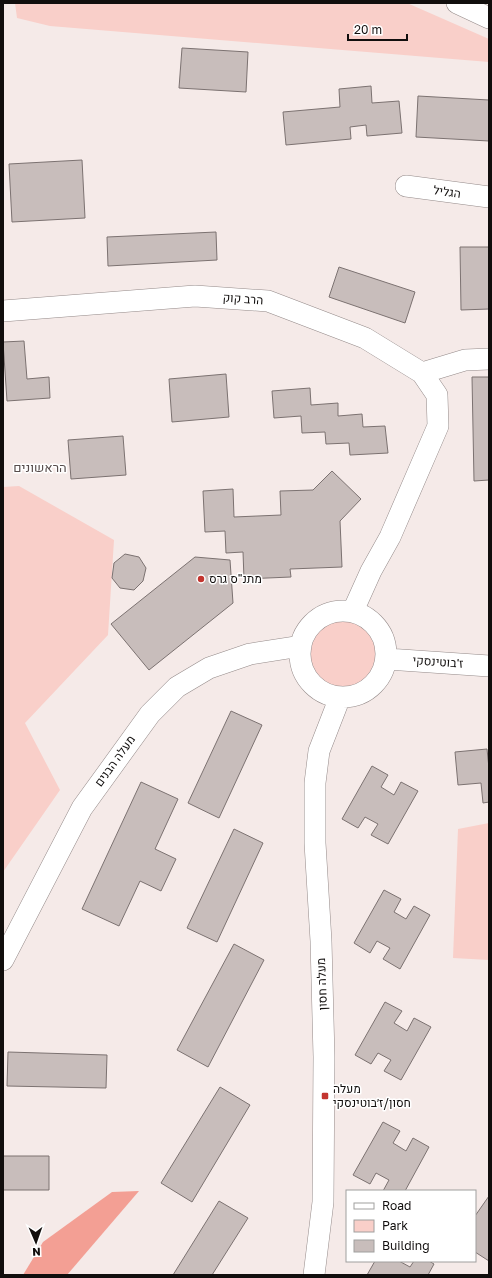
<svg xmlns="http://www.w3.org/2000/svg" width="492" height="1278" font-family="'Golos Text',Heebo,sans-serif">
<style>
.green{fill:#f9cfc9}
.forest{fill:#f39f94}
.building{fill:#c8bdbb;stroke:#7c7271}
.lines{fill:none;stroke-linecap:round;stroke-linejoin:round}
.minor-casing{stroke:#948a89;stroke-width:22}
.minor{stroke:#fff;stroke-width:21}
.poi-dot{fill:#c3352f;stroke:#fff;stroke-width:1.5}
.labels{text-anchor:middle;stroke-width:3;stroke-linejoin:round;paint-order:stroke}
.street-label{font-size:12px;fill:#110e0d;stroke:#fff}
.poi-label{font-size:12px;fill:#110e0d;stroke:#fff;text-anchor:start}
.neighbourhood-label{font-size:13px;fill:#574d4c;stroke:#fff}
</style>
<rect width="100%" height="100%" fill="#f5eae8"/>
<!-- green -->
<path class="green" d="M15 3H407L489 39V62L50 26 17 18Z
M19 486 114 540 108 635 25 723 60 790 3 872V487Z
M307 654a37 37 0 1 1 74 0a37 37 0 1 1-74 0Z
M489 823V960L453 958 458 829Z"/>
<!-- forest -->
<path class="forest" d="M139 1191 67 1275H23L43 1242 112 1192Z"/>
<!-- building -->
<path class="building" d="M182 48 248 52 246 92 179 88Z
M371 86 372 103 399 101 402 133 367 136 366 125 350 127 351 139 286 145 283 112 340 107 339 89Z
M418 96 489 100V141L416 137Z
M82 160 85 218 12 222 9 164Z
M216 232 217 260 108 266 107 237Z
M460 247H489V309L461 310Z
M339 267 415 292 405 323 329 297Z
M24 341 27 379 49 377 50 398 7 401 3 342Z
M226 374 229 417 172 422 169 379Z
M472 377H489V480L474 481Z
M310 388 311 405 338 403V416L362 414 363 427 385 426 388 453 350 455 349 443 326 444 325 432 302 433 301 416 274 418 272 391Z
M123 436 126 475 71 479 68 440Z
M332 471 361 499 340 521 342 567 290 569 291 577 244 579 243 552 226 553 225 531 205 532 203 491 233 489 234 517 281 515 280 491 313 490Z
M125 554 139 557 146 568 143 581 134 590 120 588 112 578 114 563Z
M195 557 230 560 233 603 149 670 111 624Z
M231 711 262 725 219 818 188 803Z
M487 749 489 768V802L483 803 481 783 458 785 455 752Z
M372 766 388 775 381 787 394 795 401 782 418 791 388 844 371 835 378 824 365 817 358 828 342 819Z
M141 782 178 799 155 849 176 859 161 891 140 881 119 926 82 909Z
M234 829 263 843 217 942 187 928Z
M384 890 401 899 394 912 406 919 414 906 430 915 400 969 383 959 390 948 377 941 370 953 354 943Z
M234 944 264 960 208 1067 177 1050Z
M385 1002 402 1011 394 1023 407 1031 414 1018 431 1027 401 1080 384 1071 391 1060 378 1053 371 1064 355 1055Z
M8 1052 107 1055 106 1088 7 1086Z
M220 1087 250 1105 192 1202 161 1183Z
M383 1122 400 1131 393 1143 406 1151 413 1138 429 1147 405 1191H383L389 1180 376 1173 370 1184 353 1175Z
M3 1156H49V1190H3Z
M489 1196V1261L475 1252V1216Z
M219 1201 248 1218 212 1275H173Z
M375 1261H399L410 1267 414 1261H429L434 1264 428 1275H367Z"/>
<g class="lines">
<!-- minor casing -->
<g class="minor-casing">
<path id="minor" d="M457 3 489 18
M406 186 489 197
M3 311 195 296 268 301 365 338 422 373 437 395 438 426 390 537 371 571 353 611
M422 373 465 360 489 359
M300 654a43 43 0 1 1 86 0a43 43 0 1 1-86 0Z
M387 659 489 666
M3 960 82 808 150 714 177 687 209 668 250 654 301 646
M314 1275 323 1202 324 1057 321 941 315 843V783L319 751 340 697"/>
</g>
<!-- minor -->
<use href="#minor" class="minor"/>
</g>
<!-- markers -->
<g class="poi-dot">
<circle cx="201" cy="579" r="4"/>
<rect x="321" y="1092" width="8" height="8" rx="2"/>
</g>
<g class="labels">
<!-- street labels -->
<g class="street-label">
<text transform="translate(447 192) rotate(8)" y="4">הגליל</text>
<text transform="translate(243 299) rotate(4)" y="4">הרב קוק</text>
<text transform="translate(438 662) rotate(4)" y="4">ז'בוטינסקי</text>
<text transform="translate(115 761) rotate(-54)" y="4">מעלה הבנים</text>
<text transform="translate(322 984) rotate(-92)" y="4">מעלה חסון</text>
</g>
<!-- poi labels -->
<g class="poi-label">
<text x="209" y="583">מתנ"ס גרס</text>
<text x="333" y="1093">מעלה<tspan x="333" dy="14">חסון/ז׳בוטינסקי</tspan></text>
</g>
<!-- neighbourhood labels -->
<g class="neighbourhood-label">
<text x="40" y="472">הראשונים</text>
</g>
</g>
<!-- border -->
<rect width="492" height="1278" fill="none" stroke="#110e0d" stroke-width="8"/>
<!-- legend -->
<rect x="346" y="1190" width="130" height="72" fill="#ffffff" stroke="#a09f9e"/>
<rect x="354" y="1203" width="20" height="6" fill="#ffffff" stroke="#a09f9e"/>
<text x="382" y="1210" font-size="12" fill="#110e0d">Road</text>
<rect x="354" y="1220" width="20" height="12" fill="#f9cfc9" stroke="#a09f9e"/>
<text x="382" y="1230" font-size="12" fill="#110e0d">Park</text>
<rect x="354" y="1240" width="20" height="12" fill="#c8bdbb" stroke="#a09f9e"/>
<text x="382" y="1250" font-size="12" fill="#110e0d">Building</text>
<!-- north arrow -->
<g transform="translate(36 1242) rotate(178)" stroke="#ffffff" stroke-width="3" paint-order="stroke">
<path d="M0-3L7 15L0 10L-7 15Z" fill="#110e0d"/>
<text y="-6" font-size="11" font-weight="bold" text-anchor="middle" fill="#110e0d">N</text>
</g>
<!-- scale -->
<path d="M348 34v6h59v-6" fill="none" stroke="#110e0d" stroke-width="2"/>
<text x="354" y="34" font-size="12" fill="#110e0d" stroke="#ffffff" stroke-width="3" paint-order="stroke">20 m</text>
</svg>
